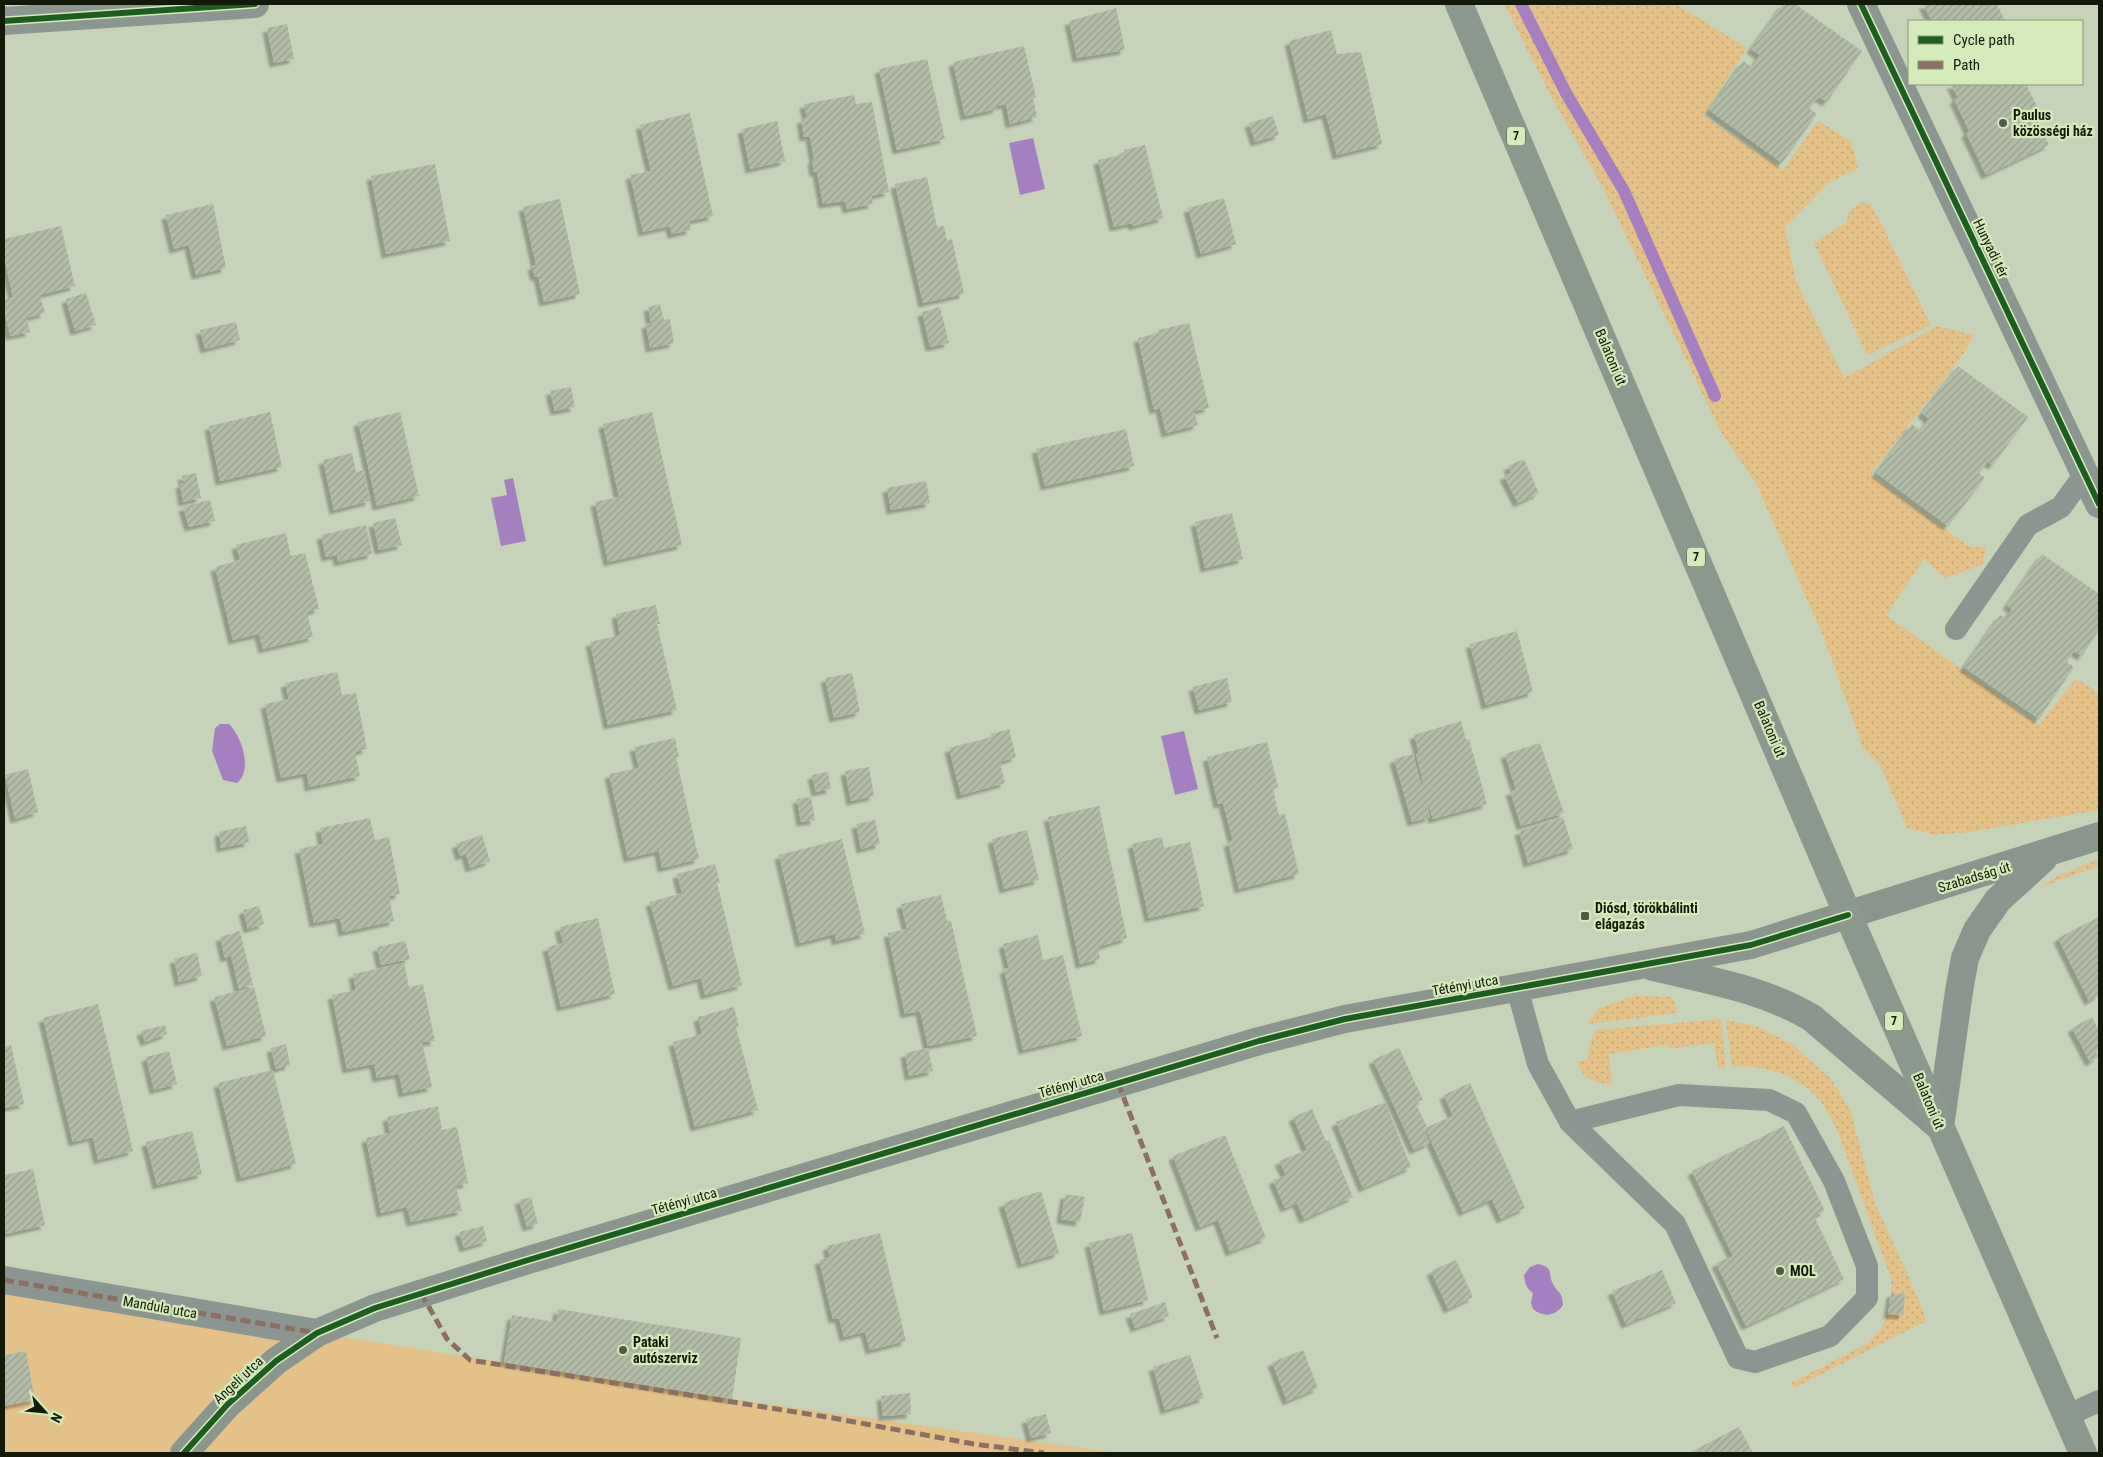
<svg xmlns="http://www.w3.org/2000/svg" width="2103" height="1457" font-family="'Roboto Condensed',sans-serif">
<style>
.grass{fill:url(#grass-dots)}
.garden{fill:#e4c188}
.water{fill:#a480c0}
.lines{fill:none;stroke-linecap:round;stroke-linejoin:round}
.stream{stroke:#a480c0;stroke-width:12}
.building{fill:url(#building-hatch);filter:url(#shadow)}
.lane{stroke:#8c9691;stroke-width:22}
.street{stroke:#8c9691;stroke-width:28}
.secondary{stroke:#89958d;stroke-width:28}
.primary{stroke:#8b988d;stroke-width:28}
.quiet{stroke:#8d6e63;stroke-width:5;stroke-dasharray:10 5;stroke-linecap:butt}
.cycleway-casing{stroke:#d5ebba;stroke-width:9}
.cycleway{stroke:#1b5e20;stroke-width:6}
.poi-dot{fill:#515a46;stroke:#d5ebba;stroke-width:2}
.labels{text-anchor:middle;stroke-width:4.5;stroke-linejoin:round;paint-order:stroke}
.shield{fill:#d5ebba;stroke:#4c583d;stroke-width:1}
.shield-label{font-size:12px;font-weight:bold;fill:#121908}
.poi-label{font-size:14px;font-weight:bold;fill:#121908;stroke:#d5ebba;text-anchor:start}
.street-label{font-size:14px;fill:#121908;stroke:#d5ebba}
</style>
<defs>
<pattern id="grass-dots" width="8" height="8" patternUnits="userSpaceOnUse" patternTransform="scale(1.25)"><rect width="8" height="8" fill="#e4c188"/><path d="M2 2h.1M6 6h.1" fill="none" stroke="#c3a574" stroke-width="1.8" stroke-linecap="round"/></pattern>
<pattern id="building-hatch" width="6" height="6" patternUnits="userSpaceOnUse" patternTransform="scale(1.25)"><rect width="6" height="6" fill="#b3bca7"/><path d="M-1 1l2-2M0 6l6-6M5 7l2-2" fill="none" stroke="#99a18e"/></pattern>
<filter id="shadow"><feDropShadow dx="-4.5" dy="4.5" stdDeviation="1" flood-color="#0004"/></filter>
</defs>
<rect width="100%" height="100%" fill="#c7d3b8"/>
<!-- grass -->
<path class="grass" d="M1504 4H1676L1747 48 1703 115 1783 170 1818 121 1851 141 1858 168 1827 184 1785 227 1796 281 1844 378 1937 326 1975 335 1959 360 1870 475 1970 547 1986 548 1982 565 1945 578 1924 559 1886 615 2039 725 2076 678 2099 694V810L1969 832 1934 835 1907 828 1880 765 1863 748 1824 638 1756 483 1722 434 1602 186 1552 98Z
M1861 202 1871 204 1876 213 1931 325 1867 355 1814 243 1847 222 1848 213Z
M2099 859V866L2038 888 2060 875Z
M1633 996 1673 997 1678 1013 1587 1024 1599 1008Z
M1721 1019 1726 1068 1718 1067 1714 1043 1670 1049 1667 1045 1609 1054 1612 1085C1594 1082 1584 1080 1577 1062L1588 1059 1589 1048 1595 1030Z
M1726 1020 1756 1026 1793 1045 1831 1079 1851 1112 1875 1203 1919 1300 1926 1321 1794 1388 1791 1383 1868 1343 1882 1327 1888 1314 1902 1315 1905 1294 1891 1293V1278C1878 1243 1865 1206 1852 1171 1842 1144 1834 1114 1813 1093 1792 1072 1760 1066 1732 1066Z"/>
<!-- garden -->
<path class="garden" d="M4 1280 268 1325 732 1399 1119 1453H4Z"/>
<!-- water -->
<path class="water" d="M1033 138 1045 189 1020 195 1009 143Z
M513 478 526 541 501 546 491 498 507 495 504 480Z
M220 724H229C242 737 253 770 237 783L223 780 212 751 215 728Z
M1184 731 1198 789 1175 795 1161 736Z
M1538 1264C1555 1268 1547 1273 1553 1284 1558 1294 1562 1290 1563 1305 1556 1316 1543 1318 1533 1309L1531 1303 1533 1293C1526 1288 1525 1283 1524 1275L1530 1267Z"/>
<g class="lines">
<!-- stream -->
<path class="stream" d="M1521 4 1566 93 1624 191 1715 396"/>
</g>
<!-- building -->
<path class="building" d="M1783 4H1795L1862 51 1827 102 1819 97 1814 102 1810 109 1817 114 1782 163 1709 110 1743 61 1752 67 1760 55 1751 49Z
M1923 4H1997L2005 21H1932Z
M1116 8 1125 50 1077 58 1069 21Z
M287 24 294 59 274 63 267 28Z
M1331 30 1337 54 1361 52 1382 144 1337 155 1326 114 1308 119 1289 41Z
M1024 46 1036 97 1033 98 1037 117 1010 124 1006 104 997 106V109L965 116 953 62Z
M927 59 945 139 897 150 879 69Z
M1951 84H2026L2037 106 2032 109 2049 145 1986 175 1966 133 1969 131 1954 99 1958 98Z
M854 95 856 104 872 102 889 192 871 196 873 204 847 209 845 201 823 204 817 172H814L812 160 814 159 810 136 804 137 801 119 807 118 804 104Z
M690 113 713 216 689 221 691 230 672 234 670 226 643 232 630 175 651 171 640 125Z
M1273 116 1279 135 1255 142 1249 123Z
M777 121 785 161 750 169 742 129Z
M1145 145 1163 218 1133 226 1132 223 1114 227 1098 160 1125 154 1124 150Z
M435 164 450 241 386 254 371 176Z
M927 177 937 227 944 226 947 240 952 239 964 294 923 303 895 184Z
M1224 198 1236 244 1201 254 1188 208Z
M560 199 580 294 544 302 538 276 535 277 532 266 536 265 523 207Z
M213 204 226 268 196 275 189 245 174 249 166 215Z
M61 226 75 286 40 295 45 313 27 318 30 332 10 336 4 310V300L13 297 4 256V239Z
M86 293 96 325 75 331 66 299Z
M660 304 664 320 670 319 674 343 650 348 646 324 651 323 648 307Z
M940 307 949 343 930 347 922 312Z
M236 322 240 340 205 349 200 330Z
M1189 323 1209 408 1194 411 1198 425 1166 433 1160 408 1154 410 1138 338 1159 333 1158 330Z
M1958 366 2028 417 1993 465 1987 462 1983 468 1979 473 1985 478 1948 526 1876 473 1912 424 1920 431 1929 419 1922 413Z
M571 387 575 407 555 411 550 391Z
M270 412 282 467 220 481 209 426Z
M400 412 419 496 377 506 358 422Z
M652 412 682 545 608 562 595 502 619 497 603 424Z
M1126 429 1134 466 1045 486 1036 449Z
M352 453 356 472 364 470 370 501 334 510 323 460Z
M1524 459 1539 493 1518 503 1504 476 1511 473 1508 466Z
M196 473 201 498 183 502 180 484 184 483 182 476Z
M926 481 930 503 891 510 887 488Z
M210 500 215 521 189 527 183 507Z
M1232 513 1243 559 1205 568 1195 522Z
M395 518 402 545 379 550 373 523Z
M366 525 372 554 338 562 337 555 326 557 321 535Z
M286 533 291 556 305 553 319 609 307 612 313 637 263 649 259 634 233 640 215 567 240 560 236 545Z
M2042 554 2099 594V630L2082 656 2074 651 2067 662 2074 667 2039 719 1964 667 2000 615 2006 619 2012 609 2007 605Z
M656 605 660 624H657L677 710 608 725 590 642 620 635 616 614Z
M1517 631 1533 692 1486 705 1470 644Z
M337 672 342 695 356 693 367 749 355 752 360 776 309 787 307 773 281 778 265 704 289 699 285 683Z
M852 673 860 712 834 718 825 678Z
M1227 678 1232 702 1199 710 1193 687Z
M1461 721 1466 740 1469 739 1487 804 1433 819 1429 807 1424 805 1427 806 1430 817 1412 822 1394 759 1413 754 1421 783 1419 790 1423 782 1416 754 1419 753 1414 735Z
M1009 729 1016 757 1000 762 1005 783 961 795 949 748 992 737 991 734Z
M675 738 679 757H676L699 859 662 868 659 851 628 858 609 774 639 768 634 747Z
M1267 742 1278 787 1273 789 1279 815 1285 814 1299 874 1239 889 1228 842 1233 841 1223 803 1218 804 1207 757Z
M1540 743 1564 813 1521 826 1510 791 1516 790 1505 754Z
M869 767 874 796 851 801 845 771Z
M28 769 38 812 15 819 5 775Z
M828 772 831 789 816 792 812 775Z
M811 797 815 820 801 822 797 799Z
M1099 806 1127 938 1098 947 1100 959 1080 964 1048 817Z
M1563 817 1573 849 1528 863 1519 831Z
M370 818 375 840 389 837 400 894 389 896 394 921 343 932 340 918 314 923 299 849 323 844 320 828Z
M875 820 880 844 861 849 856 824Z
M246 826 249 842 221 848 219 832Z
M1027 830 1039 880 1004 889 992 839Z
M482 835 490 861 470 868 466 854 460 856 456 844Z
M1162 837 1164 848 1190 842 1204 906 1149 918 1132 844Z
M842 839 865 934 836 941 835 934 800 943 779 855Z
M715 864 720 883H717L742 985 705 995 701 978 673 986 650 902 682 893 677 874Z
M941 895 947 921H951L977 1036 928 1046 920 1011 905 1014 888 933 907 929 901 904Z
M259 906 264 924 248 929 243 910Z
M2099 917V995L2089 1001 2058 938Z
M598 918 615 994 561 1007 547 947 563 943 559 927Z
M240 931 253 985 239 989 231 956 225 958 220 937Z
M1038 935 1043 960 1063 955 1082 1036 1023 1050 1004 969 1009 968 1003 944Z
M405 941 410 959 381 965 377 947Z
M197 953 202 976 179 982 174 959Z
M404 963 409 987 423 984 435 1041 422 1042 432 1087 403 1093 399 1074 377 1078 374 1064 347 1069 332 995 356 990 353 974Z
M254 987 266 1036 227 1046 214 997Z
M98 1004 133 1151 98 1160 93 1137 73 1142 43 1018Z
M734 1007 739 1026 736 1027 758 1110 695 1127 673 1042 702 1034 698 1017Z
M2092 1017 2099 1031V1050L2096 1052 2098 1057 2090 1062 2072 1028Z
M165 1025 167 1034 145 1042 141 1031Z
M286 1044 290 1065 276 1069 271 1048Z
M11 1045 24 1104 4 1108V1047Z
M928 1048 933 1071 909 1076 905 1053Z
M1399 1048 1423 1100 1415 1102 1427 1127 1423 1128 1430 1143 1414 1150 1373 1060Z
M169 1051 177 1084 154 1090 146 1057Z
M273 1070 296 1164 241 1178 218 1083Z
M1470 1083 1525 1208 1501 1219 1492 1199 1463 1212 1425 1128 1453 1116 1444 1095Z
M1385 1102 1411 1167 1363 1188 1336 1122Z
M438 1106 442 1130 457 1127 468 1183 456 1186 462 1211 411 1222 407 1207 381 1213 366 1138 390 1133 387 1117Z
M1312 1109 1326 1141 1329 1140 1353 1197 1304 1219 1297 1203 1285 1208 1273 1180 1286 1175 1279 1161 1307 1150 1293 1117Z
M1784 1126 1825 1211 1814 1216 1844 1279 1746 1326 1716 1263 1733 1256 1692 1171Z
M192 1131 202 1174 157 1185 146 1142Z
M1225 1135 1266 1238 1230 1252 1218 1220 1200 1227 1173 1156Z
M33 1169 45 1225 5 1234 4 1175Z
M1041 1191 1059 1253 1022 1264 1003 1203Z
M1065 1194 1085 1197 1080 1222 1061 1219Z
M531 1197 538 1224 527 1227 519 1200Z
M483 1226 487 1241 464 1248 459 1232Z
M880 1233 906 1341 870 1350 865 1332 844 1337 839 1318 833 1319 819 1260 830 1257 827 1246Z
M1132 1233 1148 1300 1104 1311 1089 1243Z
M1456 1260 1473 1297 1448 1309 1431 1271Z
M1662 1270 1676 1303 1626 1324 1612 1291Z
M1891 1293 1905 1294 1903 1315 1888 1314Z
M1165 1302 1169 1316 1135 1328 1130 1314Z
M558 1309 741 1338 732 1399 504 1362 512 1315 556 1322Z
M1303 1350 1318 1388 1287 1401 1272 1362Z
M26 1351 35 1400 4 1406V1355Z
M1190 1355 1204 1398 1165 1410 1153 1367Z
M910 1393 911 1414 883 1416 881 1396Z
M1046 1414 1051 1433 1031 1438 1026 1419Z
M1739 1427 1753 1453H1689Z"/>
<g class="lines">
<!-- lane -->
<path class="lane" d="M1956 629 2028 525 2061 507 2085 474
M1517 988 1538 1064 1570 1122 1675 1224 1738 1358 1755 1362 1830 1336 1867 1298V1266L1834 1181 1796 1113 1769 1100 1679 1095 1570 1122
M2066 1416 2099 1401"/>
<!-- street -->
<path class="street" d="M1861 4 2099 504
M4 21 255 4
M4 1280 317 1333"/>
<!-- secondary -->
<path class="secondary" d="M1653 967C1707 980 1764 989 1812 1018L1940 1127
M1940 1127 1959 991 1965 958 1977 930 1998 900 2043 859
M184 1453 228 1404 276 1361 317 1333 375 1308 525 1261 1259 1041 1345 1019 1751 945 2099 836"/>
<!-- primary -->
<path class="primary" d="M1459 4 1848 915 2083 1453"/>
<!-- quiet -->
<path class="quiet" d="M1118 1083 1217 1338
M4 1280 317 1333
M421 1293 447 1339 470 1360 833 1418 974 1444 1044 1453"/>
<!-- cycleway casing -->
<g class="cycleway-casing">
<path id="cycleway" d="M1861 4 2099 504
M4 21 255 4
M184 1453 228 1404 276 1361 317 1333 375 1308 525 1261 1259 1041 1345 1019 1751 945 1848 915"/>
</g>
<!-- cycleway -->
<use href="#cycleway" class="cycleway"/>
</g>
<!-- markers -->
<g class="poi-dot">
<circle cx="2003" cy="123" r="5"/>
<rect x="1580" y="911" width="10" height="10" rx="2.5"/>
<circle cx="1780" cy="1271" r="5"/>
<circle cx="623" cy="1350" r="5"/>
</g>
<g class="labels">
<!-- shield labels -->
<g class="shield">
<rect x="1507" y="126.5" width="18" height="19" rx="4"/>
<rect x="1687" y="547.5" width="18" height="19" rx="4"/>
<rect x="1885" y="1011.5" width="18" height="19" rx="4"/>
</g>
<g class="shield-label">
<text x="1516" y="140">7</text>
<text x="1696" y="561">7</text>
<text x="1894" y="1025">7</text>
</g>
<!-- poi labels -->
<g class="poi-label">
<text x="2013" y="120">Paulus<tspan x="2013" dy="16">közösségi ház</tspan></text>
<text x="1595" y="913">Diósd, törökbálinti<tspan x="1595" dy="16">elágazás</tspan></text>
<text x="1790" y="1276">MOL</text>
<text x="633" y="1347">Pataki<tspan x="633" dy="16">autószerviz</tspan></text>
</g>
<!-- street labels -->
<g class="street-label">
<text transform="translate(1991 248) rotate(64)" y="5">Hunyadi tér</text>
<text transform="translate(1611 357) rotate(67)" y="5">Balatoni út</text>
<text transform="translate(1770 729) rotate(67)" y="5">Balatoni út</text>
<text transform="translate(1974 877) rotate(-17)" y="5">Szabadság út</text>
<text transform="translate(1465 985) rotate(-10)" y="5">Tétényi utca</text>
<text transform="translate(1071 1084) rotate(-16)" y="5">Tétényi utca</text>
<text transform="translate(1929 1101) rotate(67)" y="5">Balatoni út</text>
<text transform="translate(684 1201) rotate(-16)" y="5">Tétényi utca</text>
<text transform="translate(160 1307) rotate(10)" y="5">Mandula utca</text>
<text transform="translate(238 1380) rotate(-43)" y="5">Angeli utca</text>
</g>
</g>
<!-- border -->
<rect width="2103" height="1457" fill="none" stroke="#121908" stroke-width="10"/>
<!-- legend -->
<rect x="1908" y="20" width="175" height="65" fill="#d5ebba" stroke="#879773"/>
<rect x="1918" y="36" width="25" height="8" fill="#1b5e20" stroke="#879773"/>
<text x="1953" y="45" font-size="15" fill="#121908">Cycle path</text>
<rect x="1918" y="61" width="25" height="8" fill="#8d6e63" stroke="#879773"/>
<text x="1953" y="70" font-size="15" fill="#121908">Path</text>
<!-- north arrow -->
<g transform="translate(45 1412) rotate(117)" stroke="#d5ebba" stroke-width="4" paint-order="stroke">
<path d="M0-4L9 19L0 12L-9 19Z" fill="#121908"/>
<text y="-8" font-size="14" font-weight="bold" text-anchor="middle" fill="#121908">N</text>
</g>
</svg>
